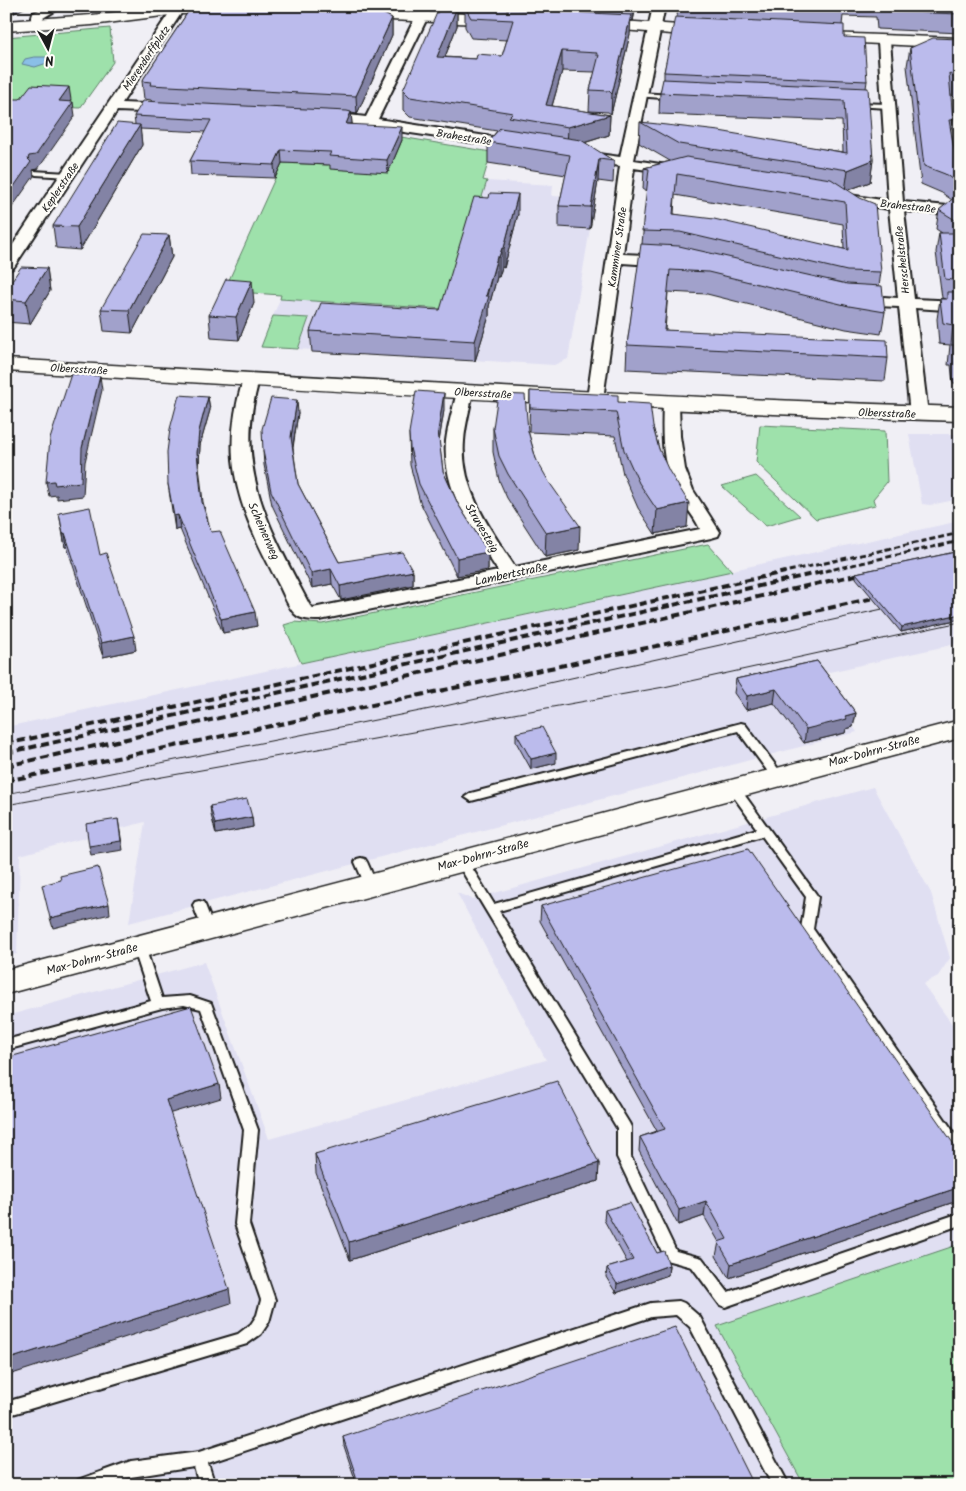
<svg xmlns="http://www.w3.org/2000/svg" width="966" height="1491" font-family="Kalam,sans-serif">
<style>
.built{fill:#e0dff2}
.green{fill:#9ee1ab;stroke:#5d7e64}
.water{fill:#8abfe7;stroke:#5e7e96}
.lines{fill:none;stroke-linecap:round;stroke-linejoin:round}
.lane-casing{stroke:#1c1c1c;stroke-width:4}
.street-casing{stroke:#1c1c1c;stroke-width:4}
.secondary-casing{stroke:#1c1c1c;stroke-width:3}
.lane{fill:#fdfcf7;fill-rule:evenodd}
.street{fill:#fdfcf7;fill-rule:evenodd}
.secondary{fill:#fdfcf7;fill-rule:evenodd}
.tram{stroke:#1c1c1c;stroke-width:1}
.rail-far1{stroke:#1c1c1c;stroke-width:3;stroke-dasharray:6 3;stroke-linecap:butt}
.rail{stroke:#1c1c1c;stroke-width:4;stroke-dasharray:8 4;stroke-linecap:butt}
.wall{fill:#a1a1cb;stroke:#1c1c1c;fill-rule:evenodd}
.shaded-wall{fill:#8383a5;stroke:#1c1c1c}
.building{fill:#bbbbec;stroke:#1c1c1c;fill-rule:evenodd}
.labels{text-anchor:middle;stroke-width:4.5;stroke-linejoin:round;paint-order:stroke}
.far-street-label{font-size:11px;fill:#1c1c1c;stroke:#fdfcf7}
.street-label{font-size:12px;fill:#1c1c1c;stroke:#fdfcf7}
</style>
<rect width="100%" height="100%" fill="#f0eff5"/>
<filter id="ink" filterUnits="userSpaceOnUse"><feTurbulence type="fractalNoise" baseFrequency=".02" numOctaves="2"/><feDisplacementMap in="SourceGraphic" scale="10" xChannelSelector="R" yChannelSelector="G"/><feConvolveMatrix kernelMatrix="1 2 1 2 8 2 1 2 1" color-interpolation-filters="sRGB"/></filter>
<g filter="url(#ink)">
<!-- built -->
<path class="built" d="M487 181 553 185 552 196 595 199 568 359 554 365 298 349 309 318 273 316 280 299 446 309Z
M909 434H960V499L930 505 922 504Z
M960 521V643L816 675 857 732 129 923 145 822 20 855 17 954 6 956V727Z
M873 787 931 893 950 958 938 976 923 984 960 1035V1485H6V1016L204 962 269 1139 546 1060 457 893 472 899 484 896Z"/>
<!-- green -->
<path class="green" d="M110 28 113 62 80 108 6 104V37Z
M347 128 497 153 488 163 483 180 487 181 446 309 280 299 281 295 224 291 282 163 328 165Z
M273 316 309 318 298 349 261 347Z
M760 425 885 431 887 482 873 499 875 505 816 519 756 462Z
M756 476 800 516 766 526 722 486Z
M708 544 732 571 301 663 284 625 294 622 322 624Z
M960 1244V1485H804L717 1326Z"/>
<!-- water -->
<path class="water" d="M34 57H46L50 62 35 67 22 64 25 59Z"/>
<g class="lines">
<!-- lane casing -->
<g class="lane-casing">
<path id="lane" d="M638 93 675 95 678 97 675 99 636 96 635 95Z
M855 103 889 104 892 106 889 108 853 106V104Z
M33 171 68 173 72 175 68 177 36 175 32 173Z
M741 723 745 724 782 774 784 777 782 780H774L738 731 471 801 465 797 471 793Z
M734 785 738 786 816 894 818 897 813 929 960 1141V1159L955 1157 803 932 801 929 806 897 762 836 499 911 629 1123 631 1127V1157L676 1251 702 1258 728 1292 960 1213V1225L725 1307 720 1305 692 1267 666 1260 617 1157V1128L456 861 458 858H466L494 904 757 829 728 789Z
M361 858 365 859 367 862 377 885 375 888H367L365 885 355 862 357 859Z
M199 901 203 902 205 905 214 928 212 931H204L202 928 193 905 195 902Z
M139 942 143 944 145 947 162 998 190 996 211 1003 258 1130 249 1224 275 1300 269 1322 261 1334 247 1344 6 1416V1402L238 1334 251 1324 257 1315 261 1300 235 1224 244 1130 201 1009 184 1005 162 1008 6 1050V1040L151 1001 133 947 135 944Z
M679 1301 684 1303 700 1317 789 1485H772L690 1327 676 1315 651 1317 208 1463 215 1485H199L194 1467 131 1477 107 1485H76L78 1480 131 1461 199 1452 651 1303Z"/>
</g>
<!-- street casing -->
<g class="street-casing">
<path id="street" d="M47 6H63L43 18 40 27H32L30 24 33 13Z
M174 6H182L184 9 122 103 167 105 174 109 167 113 117 111 14 267 6 272V255Z
M421 6H433L378 119 517 141 524 145 522 148 517 149 317 119 315 116 317 113 322 112 366 117Z
M653 6H665L634 160 680 167 687 171 680 175 634 168 623 254 667 256 675 261 667 266 622 263 603 399 601 403H589L587 399 620 166 584 160 577 156 584 152 620 157Z
M884 37 890 41 903 202 960 207V215L904 211 914 299 960 301V311L915 308 928 414 925 418H913L910 414 899 307 855 305 847 300 855 295 898 298 889 209 843 202 836 198 843 194 888 201 878 41Z
M251 375 257 376 259 380C233 469 270 529 310 606L313 608 498 571C473 532 442 491 446 441 448 425 453 408 457 392L459 388H471L473 392C470 408 465 425 464 441 460 489 490 529 515 567L700 529C694 515 682 504 675 490 661 463 662 432 663 403L665 399H677L679 403 680 436 685 469 693 490 720 532 718 536 711 538 320 620C312 620 301 620 295 614 288 607 284 595 280 587 259 546 237 506 233 459 231 432 235 406 243 380L245 376Z"/>
</g>
<!-- secondary casing -->
<g class="secondary-casing">
<path id="secondary" d="M163 6H233L235 9 227 14H178L92 25 6 31V21L92 15Z
M352 10 501 15 509 20 501 25 346 18 344 15Z
M592 19 708 27 716 32 708 37 586 27 584 24 586 21Z
M826 33 960 38V48L820 41 818 38Z
M6 359C324 377 642 397 960 407V421C642 411 324 390 6 371Z
M960 720V738L6 994V970Z"/>
</g>
<!-- lane -->
<use href="#lane" class="lane"/>
<!-- street -->
<use href="#street" class="street"/>
<!-- secondary -->
<use href="#secondary" class="secondary"/>
<!-- tram -->
<path class="tram" d="M6 794 445 706 896 606
M6 805 664 687 960 622"/>
<!-- rail-far1 -->
<path class="rail-far1" d="M780 573 960 533
M816 573 960 541
M865 573 869 572"/>
<!-- rail -->
<path class="rail" d="M6 744 785 572
M6 753 822 572
M6 766 869 572
M6 781 690 639 887 595"/>
</g>
<!-- wall -->
<path class="wall" d="M6 6H28L14 13H6Z
M192 6H383L373 9 392 18V35L357 114 351 113 352 124 402 140 388 173 330 169V165L282 163 275 178 191 175 190 161 205 132 140 129 142 145 80 250 56 248 53 226 135 124 134 116 152 102 151 100 144 99 142 81Z
M454 6H636L633 21H630V34L611 114 608 112 589 111 590 90 595 72 562 71 552 106 610 115 609 135 584 143 614 161 613 183 598 181 590 229 559 227V206L566 175 488 163V142L497 131 410 117 403 110V90L455 7ZM457 12 465 13V27L471 38 507 40 502 56 476 59 445 57 457 26Z
M678 6H960V33L877 29 876 17 843 16 842 25 844 37 867 81 866 88 873 160 870 182 848 190 881 272 879 286 885 312 881 334 846 329 707 294 668 292 665 330 888 358 885 381 626 369 627 345 642 244 647 190H643L644 168 670 161 639 143 640 122 843 152 842 121 659 114 660 93 664 79V72L677 17ZM675 195 843 224 844 249 674 214Z
M960 39V102L950 94 953 120 951 130 956 160 960 162V383H953L951 365H948L950 345 939 344 937 319 940 299H945L942 298 936 252 939 233H942L936 229 939 210 952 200 942 193 921 184 907 66 910 48Z
M518 214 504 268 502 267 499 277H497L489 306V316L475 361 312 352 310 331 440 310Z
M169 235 172 257 132 333 104 331 101 309Z
M47 268 50 291 30 324 6 322V289Z
M254 303 239 340 211 338 209 315Z
M530 391 618 402 653 427 659 449 687 527 655 534 638 508 623 474 615 436 529 432Z
M208 397 210 410 200 445 199 466 203 502 211 532 257 626 223 633 180 529 175 530 168 484Z
M444 410 439 441 443 471 458 504 488 552V570L457 576 420 502 410 465 409 433Z
M298 413 293 448 298 484 339 562 413 571V585L341 600 332 584 312 588 272 505 264 465 263 451Z
M493 428 528 431 536 459 579 550 545 557 507 498 499 480 493 452Z
M958 445H960V477L955 475V458Z
M59 513 136 650 103 657 67 547H65Z
M960 551V619L901 632 856 578V573Z
M817 661 856 713 853 727 846 729 845 733 804 743 774 703 746 710 734 693 736 679Z
M516 733 556 763 531 769 516 742Z
M210 806 252 817 253 827 216 834 211 815Z
M541 906 960 1153V1200L729 1278 716 1256 719 1242 704 1216 678 1225 639 1151 640 1137 657 1131 540 921Z
M315 1154 599 1163 598 1181 350 1260 316 1173Z
M605 1210 657 1253 669 1265 668 1275 616 1293 606 1277 607 1268 627 1262 604 1220Z
M343 1437 754 1485H357L344 1446Z"/>
<!-- shaded-wall -->
<path class="shaded-wall" d="M13 6H28L14 13Z
M373 6H383L374 9Z
M633 6H636L633 21Z
M457 7V26L437 77V57Z
M631 15 630 34 611 114 612 94Z
M392 18V35L357 114 356 96Z
M562 51V71L547 123 546 105Z
M69 87 71 100 61 115 59 101Z
M73 102 75 116 38 169 33 170 34 176 6 216V198L29 156Z
M351 112 352 124H346Z
M610 115 609 135 567 148 568 127Z
M140 125 142 145 80 250 77 227Z
M402 127V140L388 173 387 160Z
M281 150 282 163 275 178 274 165Z
M599 159 598 181 590 229 591 207Z
M873 160 870 182 845 191 848 170Z
M518 194V214L504 268V248Z
M169 235 172 257 132 333 129 310Z
M502 248V267L499 277V257Z
M497 257V277L489 306V316L475 361V341Z
M47 268 50 291 30 324 26 301Z
M252 281 254 303 239 340 236 317Z
M100 376 102 390 85 462 83 496 57 499V495L49 496 46 482 82 448Z
M444 393V410L438 448V431Z
M208 397 210 410 200 445 199 466 197 453 199 431Z
M297 400 298 413 292 451 291 437Z
M689 503 687 527 655 534 657 510Z
M178 515 180 529 175 530 174 516Z
M580 526 579 550 545 557 546 533Z
M65 533 67 547H65L63 534Z
M488 552V570L457 576V558Z
M331 569 332 584 312 588 311 573Z
M413 571V585L341 600 340 586Z
M255 612 257 626 223 633 221 619Z
M960 614V619L901 632 902 627Z
M134 636 136 650 103 657 101 643Z
M6 668 8 677H6Z
M776 689 774 703 746 710 747 696Z
M856 713 853 727 846 729 845 733 804 743 806 729 845 716Z
M556 753V763L531 769V759Z
M252 817 253 827 216 834 215 824Z
M118 819 123 850 91 855 89 846Z
M109 904 110 914 53 928 50 918Z
M219 1084 221 1098 168 1114 166 1100Z
M599 1163 598 1181 350 1260 349 1242Z
M960 1187V1200L729 1278 731 1264Z
M706 1201 704 1216 678 1225 679 1210Z
M669 1265 668 1275 616 1293 617 1284Z
M229 1289 231 1303 6 1376V1360Z"/>
<!-- building -->
<path class="building" d="M192 6H368L392 18 356 96 150 85 151 82 142 81Z
M440 6 457 7 437 57 476 59 477 54 502 56 513 20 471 18 465 7 631 15 612 94 609 91 590 90 599 55H596L597 53 562 51 546 105 610 115 568 127 509 117 513 113 410 97 403 90Z
M720 6H843V12Z
M879 6H960V14L879 11Z
M675 17 844 25V37L864 38 867 81 664 72Z
M933 38 960 39V82L949 73 953 120H949L956 160 960 162V185L945 174 924 166 910 48Z
M663 79 868 88 873 160 848 170 679 144 640 122 719 131 847 153 844 101 660 93Z
M31 85 69 87 59 101 73 102 36 155 29 156 28 159 31 162 6 198V99H20Z
M143 101 347 111 351 112 346 124 402 127 387 160 329 156 331 152 281 150 274 165 190 161 211 120 134 116Z
M117 123 140 125 77 227 53 226Z
M500 128 581 140 614 161 599 159 591 207 559 206 570 155 488 142Z
M686 157 831 179 860 198 875 204 881 272 847 271 680 232 642 231 649 169 644 168ZM677 174 845 202 848 250 714 219 673 214Z
M490 193 518 194 504 248H502L499 257H497L486 296H489L475 341 310 331 321 303 440 310 474 197 489 198Z
M955 197H960V223L939 210Z
M939 233H960V281L945 279Z
M144 234 169 235 129 310 101 309Z
M641 244 679 246 847 284 882 286 885 312 849 306 708 272 670 270 664 330 887 340 888 358 627 345Z
M21 267 47 268 26 301 6 299V289Z
M226 279 252 281 236 317 209 315Z
M947 292H960V363H957L955 345H951L953 325 943 323 940 299H947Z
M71 374 100 376 82 448 81 482 55 485 54 481 46 482 50 439Z
M416 391 444 393 438 431 443 471 458 504 488 552 457 558 419 484 410 448 409 433Z
M530 391 618 395V402L650 404 653 427 659 449 669 471 689 503 657 510 639 483 624 450 616 412 530 408Z
M498 394 525 395 528 431 536 459 549 482 580 526 546 533 508 474 499 456 493 428Z
M179 395 208 397 199 431 197 453 202 502 211 532 220 531 255 612 221 619 178 515 174 516 168 484 167 452 170 429Z
M271 398 297 400 291 437 298 484 339 562 402 552 413 571 340 586 331 569 311 573 271 491 263 451 262 429Z
M958 445H960V463L957 462Z
M90 507 100 555 106 553 134 636 101 643 65 533 63 534 59 513Z
M960 551V614L902 627 856 573Z
M817 661 856 713 845 716 847 719 806 729 776 689 747 696 736 679Z
M542 727 556 753 531 759 516 733Z
M247 799 252 817 215 824 210 806Z
M118 819 121 841 89 846 86 824Z
M748 849 960 1153V1187L731 1264 718 1242 727 1239 706 1201 679 1210 640 1137 665 1129 541 906Z
M98 867 109 904 50 918 42 885 61 880 60 876Z
M191 1006 219 1084 166 1100 229 1289 6 1360V1058Z
M557 1081 599 1163 349 1242 315 1154Z
M630 1203 657 1253 664 1251 669 1265 617 1284 607 1268 633 1260 605 1210Z
M675 1327 754 1485H359L343 1437Z"/>
</g>
<g class="labels">
<!-- far-street labels -->
<g class="far-street-label">
<text transform="translate(146 58) rotate(-56)" y="4">Mierendorffplatz</text>
<text transform="translate(464 137) rotate(9)" y="4">Brahestraße</text>
<text transform="translate(60 187) rotate(-56)" y="4">Keplerstraße</text>
<text transform="translate(908 206) rotate(6)" y="4">Brahestraße</text>
<text transform="translate(617 247) rotate(-82)" y="4">Kamminer Straße</text>
<text transform="translate(902 260) rotate(-96)" y="4">Herschelstraße</text>
<text transform="translate(79 369) rotate(3)" y="4">Olbersstraße</text>
<text transform="translate(483 393) rotate(3)" y="4">Olbersstraße</text>
<text transform="translate(887 413) rotate(2)" y="4">Olbersstraße</text>
</g>
<!-- street labels -->
<g class="street-label">
<text transform="translate(482 528) rotate(60)" y="4">Struvesteig</text>
<text transform="translate(264 531) rotate(66)" y="4">Scheinerweg</text>
<text transform="translate(511 574) rotate(-12)" y="4">Lambertstraße</text>
<text transform="translate(874 751) rotate(-15)" y="4">Max-Dohrn-Straße</text>
<text transform="translate(483 855) rotate(-15)" y="4">Max-Dohrn-Straße</text>
<text transform="translate(92 959) rotate(-15)" y="4">Max-Dohrn-Straße</text>
</g>
</g>
<!-- margin -->
<rect width="966" height="1491" fill="none" stroke="#fdfcf7" stroke-width="25"/>
<rect x="12" y="12" width="941" height="1466" fill="none" stroke="#1c1c1c" stroke-width="2" filter="url(#ink)"/>
<!-- north arrow -->
<g transform="translate(48 48) rotate(173)" stroke="#fdfcf7" stroke-width="4" paint-order="stroke">
<path d="M0-4L9 19L0 12L-9 19Z" fill="#1c1c1c"/>
<text y="-8" font-size="14" font-weight="bold" text-anchor="middle" fill="#1c1c1c">N</text>
</g>
</svg>
